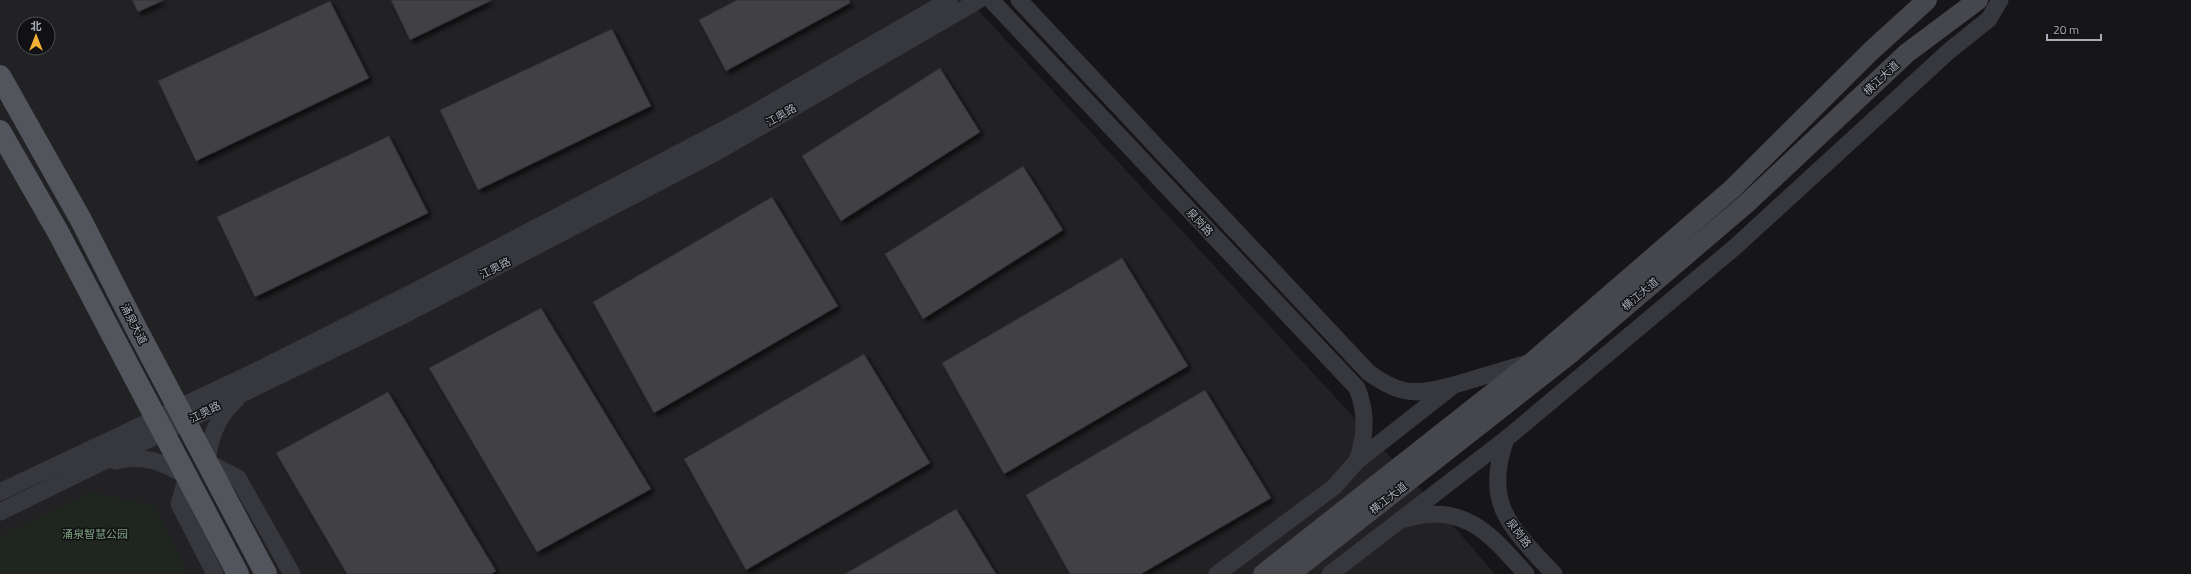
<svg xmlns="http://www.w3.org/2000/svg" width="2191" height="574" font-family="'Titillium Web','Noto Sans SC',sans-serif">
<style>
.built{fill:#222225;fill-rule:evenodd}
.green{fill:#1e261f}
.building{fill:#404145;stroke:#303034;filter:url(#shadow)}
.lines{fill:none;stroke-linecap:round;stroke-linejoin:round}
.tertiary{stroke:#37383d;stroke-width:17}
.secondary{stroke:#45474d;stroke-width:20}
.primary{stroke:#53555c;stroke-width:22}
.labels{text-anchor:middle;stroke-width:3;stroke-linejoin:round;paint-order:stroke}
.street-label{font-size:11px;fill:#a8adb8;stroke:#111113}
.park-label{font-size:11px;fill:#7fa381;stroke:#111113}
</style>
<defs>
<filter id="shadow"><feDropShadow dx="3.5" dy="3.5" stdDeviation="2" flood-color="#0009"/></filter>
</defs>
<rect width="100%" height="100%" fill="#161618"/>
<!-- built -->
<path class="built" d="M0 0H969L1442 513 1495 574H0ZM24 24H48V48H24Z"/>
<!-- green -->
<path class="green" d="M90 492 153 505 188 574H0V536Z"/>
<!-- building -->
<path class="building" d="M132 0H164L138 12Z
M391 0H492L410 40Z
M737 0H849L850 3 726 71 699 20Z
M330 1 369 78 196 161 158 81Z
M612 29 651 106 478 190 440 110Z
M940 68 980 132 841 221 802 156Z
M389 136 428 213 255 297 217 217Z
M1023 166 1063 230 923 319 885 254Z
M772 197 838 306 654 413 593 302Z
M1122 258 1188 366 1004 474 942 363Z
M541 308 651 489 537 552 429 368Z
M864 354 930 463 746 570 684 459Z
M1205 390 1271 498 1141 574H1070L1026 495Z
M388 392 496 571 491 574H347L276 453Z
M956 509 996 574H845Z"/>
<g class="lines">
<!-- tertiary -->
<path class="tertiary" d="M991 0 1357 388C1367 413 1366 435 1357 461
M1019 0 1368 372C1400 396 1416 395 1454 385
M236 400C217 417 210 437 207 462L238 478 292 574
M1506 439C1482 504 1512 529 1554 574
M115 461C143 454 164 462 187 477L179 504 215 574
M0 492 252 373 419 289 738 122 949 0
M0 512 410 312 717 152 979 0
M1406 519C1464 501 1491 535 1526 574
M1217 574 1334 487 1357 461 1454 385 1528 363
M1330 574 1506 439 1735 247 1949 51 1989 19 2000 0"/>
<!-- secondary -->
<path class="secondary" d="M1263 574 1532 362 1732 189 1871 51 1927 0
M1290 574 1570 354 1746 204 1907 53 1978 0"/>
<!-- primary -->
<path class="primary" d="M0 76 81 220 136 328 266 574
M0 131 58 232 238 574"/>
</g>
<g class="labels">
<!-- street labels -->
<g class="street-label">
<text transform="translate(1881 78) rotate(-43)" y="4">横江大道</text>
<text transform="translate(781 115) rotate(-30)" y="4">江奥路</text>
<text transform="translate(1200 222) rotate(47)" y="4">泉岗路</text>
<text transform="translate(495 268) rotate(-27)" y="4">江奥路</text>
<text transform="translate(1640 294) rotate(-40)" y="4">横江大道</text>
<text transform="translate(134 324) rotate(63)" y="4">涌泉大道</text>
<text transform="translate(205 412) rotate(-27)" y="4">江奥路</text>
<text transform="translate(1388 498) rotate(-38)" y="4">横江大道</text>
<text transform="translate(1519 533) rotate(53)" y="4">泉岗路</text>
</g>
<!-- park labels -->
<g class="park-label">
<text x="95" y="538">涌泉智慧公园</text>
</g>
</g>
<!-- north arrow -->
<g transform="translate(36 36)"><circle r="19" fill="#111113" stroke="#4d4f55"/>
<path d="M0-3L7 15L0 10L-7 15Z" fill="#f2b134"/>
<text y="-6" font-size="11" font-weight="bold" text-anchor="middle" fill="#a8adb8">北</text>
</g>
<!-- scale -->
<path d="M2047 34v6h54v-6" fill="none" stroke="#a8adb8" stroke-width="2"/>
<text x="2053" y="34" font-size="12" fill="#a8adb8" stroke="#111113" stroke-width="3" paint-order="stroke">20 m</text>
</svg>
